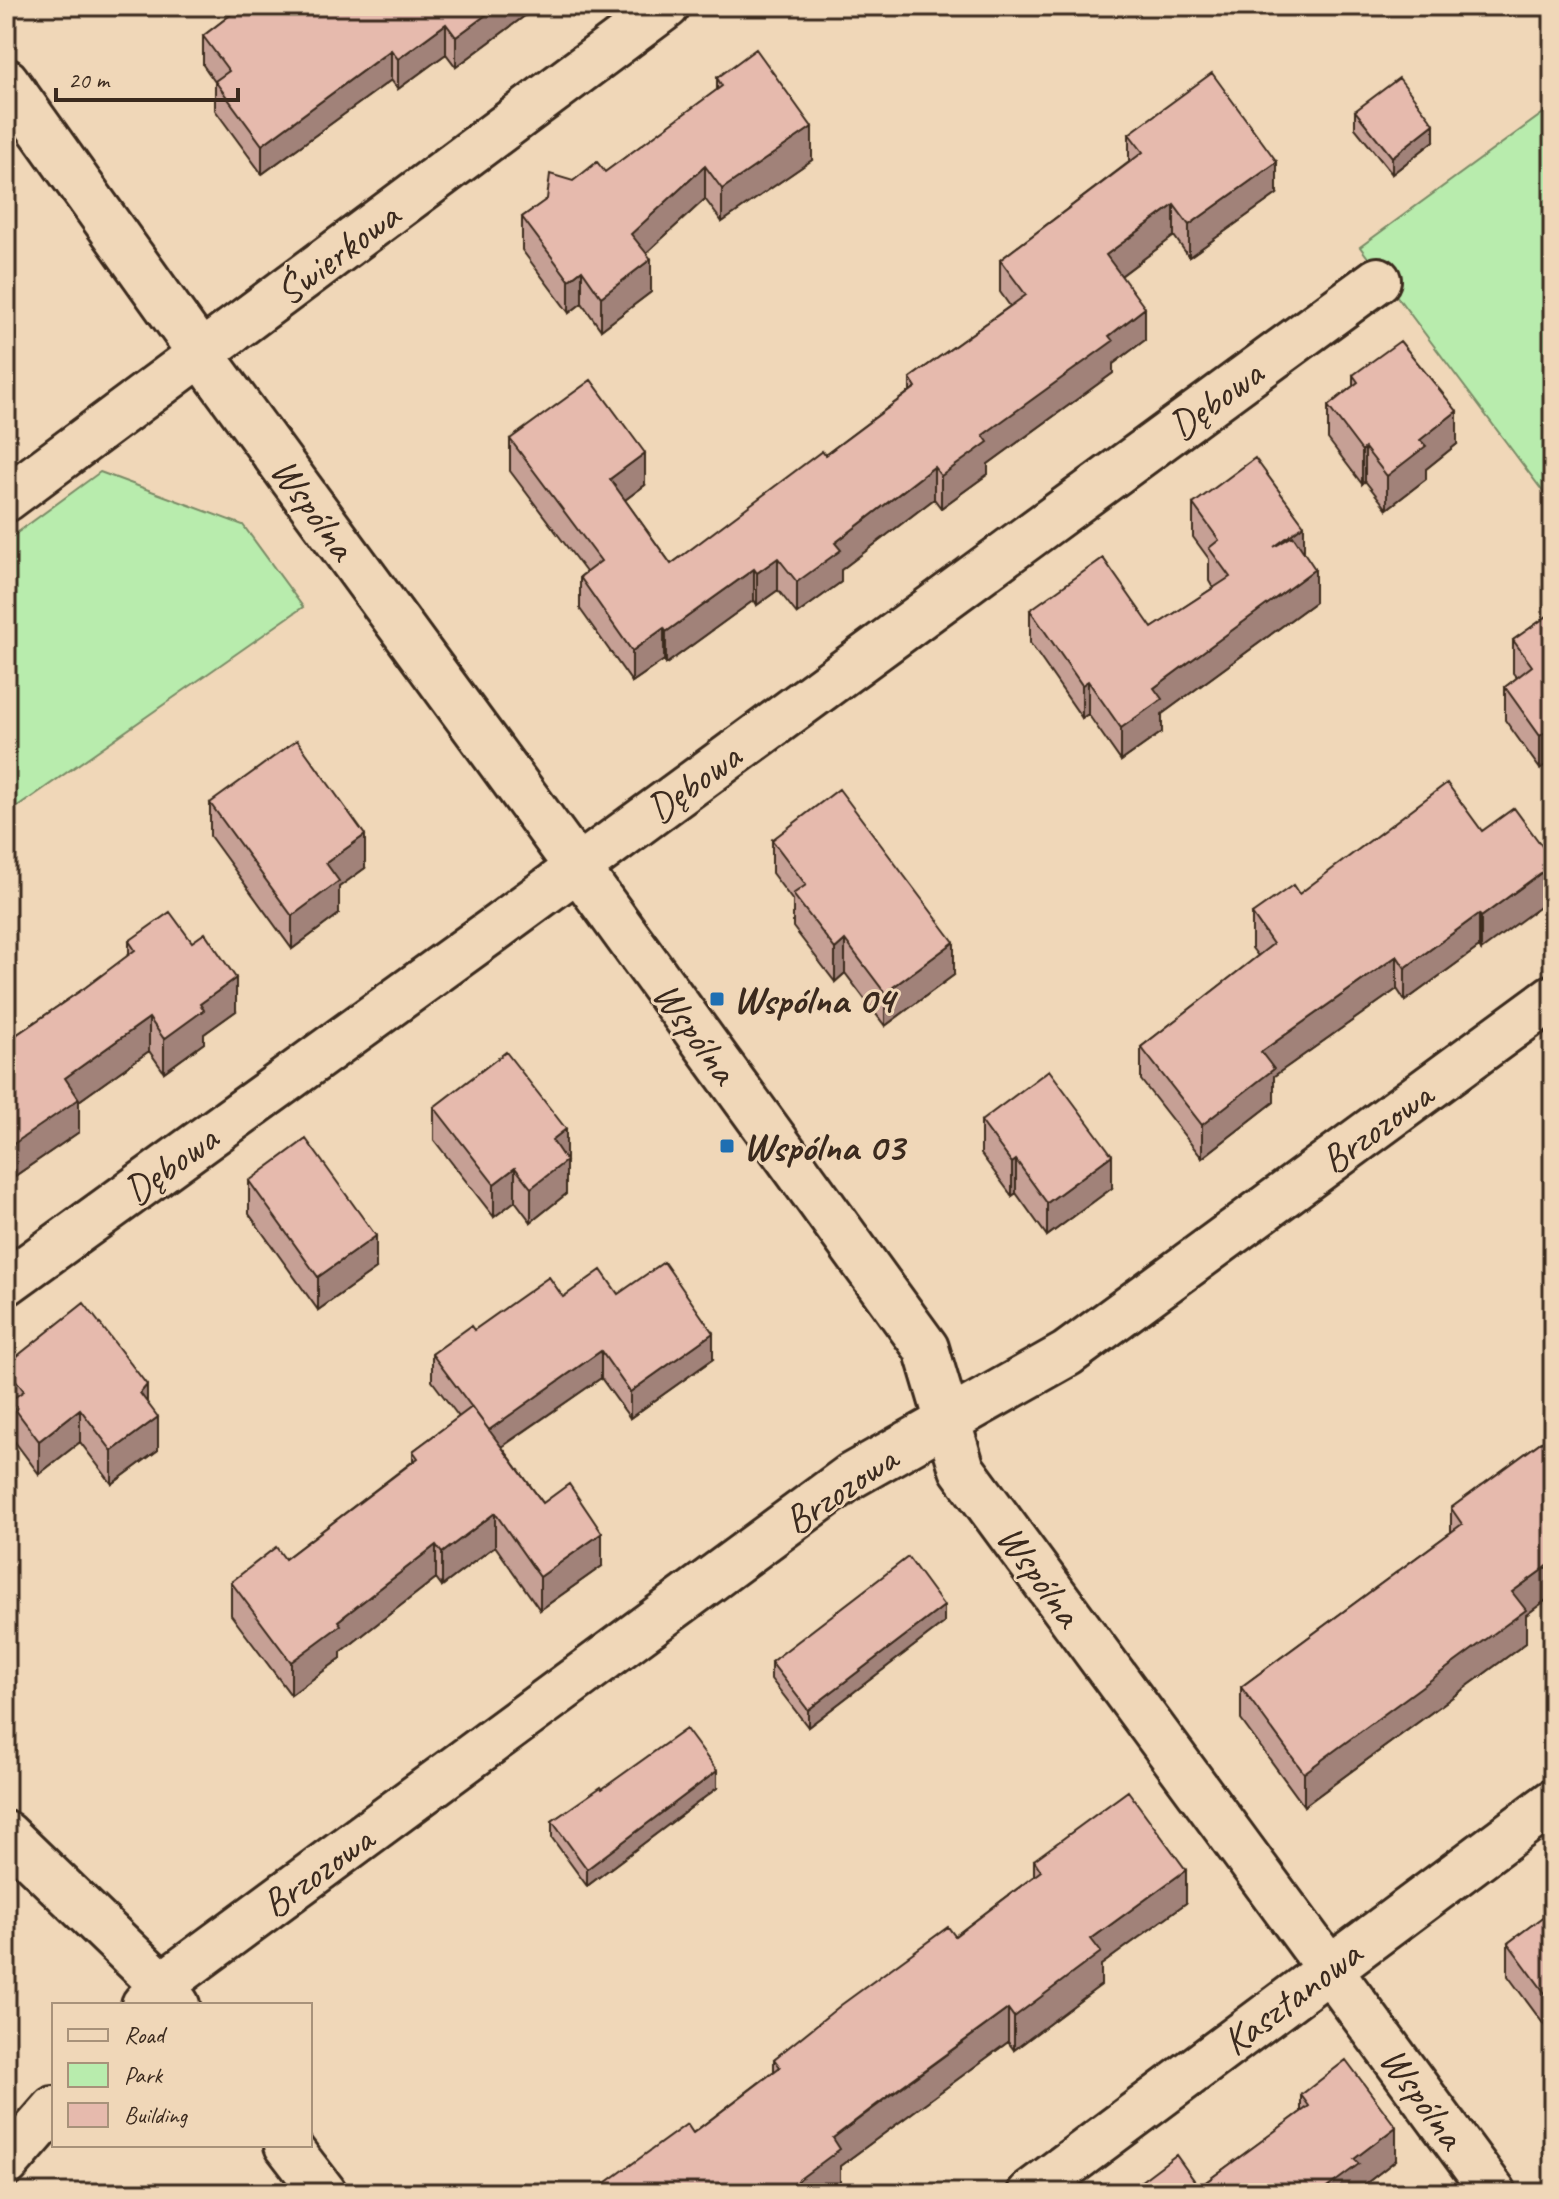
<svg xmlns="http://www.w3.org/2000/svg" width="1559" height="2199" font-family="Caveat,sans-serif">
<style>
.green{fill:#b8ecad;stroke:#7a8b66;stroke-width:2}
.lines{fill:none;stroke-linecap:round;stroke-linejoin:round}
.minor-casing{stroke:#3b2a1e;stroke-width:50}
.minor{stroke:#f0d7b8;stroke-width:44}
.wall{fill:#c6a095;stroke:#3b2a1e;stroke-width:2}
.shaded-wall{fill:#a18279;stroke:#3b2a1e;stroke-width:2}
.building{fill:#e6baad;stroke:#3b2a1e;stroke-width:2}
.poi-dot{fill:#1f6fb2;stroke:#f0d7b8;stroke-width:3}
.labels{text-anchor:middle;stroke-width:6;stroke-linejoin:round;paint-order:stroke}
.street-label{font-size:40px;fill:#3b2a1e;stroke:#f0d7b8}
.poi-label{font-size:40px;font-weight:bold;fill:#3b2a1e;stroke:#f0d7b8;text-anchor:start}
</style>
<rect width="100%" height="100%" fill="#f0d7b8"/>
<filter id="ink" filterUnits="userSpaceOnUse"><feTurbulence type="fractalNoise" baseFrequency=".0125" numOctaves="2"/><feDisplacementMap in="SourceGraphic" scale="16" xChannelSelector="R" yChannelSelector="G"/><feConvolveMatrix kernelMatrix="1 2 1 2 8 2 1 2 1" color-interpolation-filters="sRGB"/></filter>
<g filter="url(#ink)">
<!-- green -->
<path class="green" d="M1553 106V505L1360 247Z
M100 472 243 525 303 607 6 815V541Z"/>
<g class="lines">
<!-- minor casing -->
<g class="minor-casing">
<path id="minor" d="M6 81 201 354 577 867 926 1348 962 1469 1494 2193
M6 499 667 6
M6 1283 492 931 1378 280
M6 1834 162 1985 177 2005
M144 2005 162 1985 851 1476 1067 1354 1553 997
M287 2145 324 2193
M6 2164 54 2109
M1030 2193 1553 1802"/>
</g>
<!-- minor -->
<use href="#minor" class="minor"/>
</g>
<!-- wall -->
<path class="wall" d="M242 6H538L456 67 446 54 398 89 391 80 262 174 215 110V82L203 65V36Z
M717 78 812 160 722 222 705 199 646 253 651 292 601 330 582 303 569 313 522 250V217L573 181 605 172 717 90Z
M1355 111 1434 141 1392 174 1355 128Z
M1129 134 1277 194 1189 257 1174 236 1121 276 1145 340 1113 364V373L988 464V474L941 508 934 499 841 570V582L797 614 778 590 757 605 754 600 666 664 664 660 632 682 580 609V577L586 572 510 471V439L645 485 625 500 671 564 825 455 910 391V378L1010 306 1000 292V260L1129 162Z
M1353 375 1457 444 1426 469V479L1387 509 1365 481 1362 484 1328 439V406L1353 386Z
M1193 504 1304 553 1315 602 1162 714V732L1121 761 1088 714 1082 718 1030 643V610L1152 628 1213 588 1209 581V559L1193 537Z
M1553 612 1540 769 1505 720V687L1517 678 1513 673V640Z
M210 803 365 868 339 887V914L292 949 210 836Z
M1482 831 1481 950 1479 947 1405 1001 1397 989 1274 1076V1102L1202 1158 1141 1080V1047L1258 956 1252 948V914Z
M772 840 954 975 885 1026 845 973 835 982 793 927V901L772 873Z
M129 941 236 1011 204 1034V1043L164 1072 149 1051 79 1101V1132L12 1178 9 1175 6 1042 86 987 129 955Z
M434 1107 566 1129V1194L531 1222 515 1201 494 1217 434 1140Z
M981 1121 1112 1188 1047 1236 1016 1193 1012 1196 981 1154Z
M249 1181 376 1269 318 1310 249 1214Z
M618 1294 713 1359 630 1418 601 1378 502 1447 543 1503 602 1566 540 1610 495 1546 442 1586 436 1578 341 1652V1658L291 1695 231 1615V1582L285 1559 413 1461V1451L459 1417 432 1381V1354L474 1330 563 1297Z
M6 1365 147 1402 158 1450 112 1484 80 1442 39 1474 9 1434V1404L6 1400Z
M1553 1433V1595L1526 1615V1643L1304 1806 1241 1720V1687L1451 1532V1508Z
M944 1623 808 1727 771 1679V1662Z
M717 1788 587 1886 552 1838V1821L602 1789Z
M1034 1860 1186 1903 1101 1965V1985L1014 2050 1008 2042 840 2166V2182L693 2133 774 2071V2059L955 1936 1034 1876Z
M1553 1875V2037L1508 1976V1943L1543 1917 1542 1883Z
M1301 2095 1396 2160 1359 2189V2193H1132V2188L1199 2187 1301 2112Z"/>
<!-- shaded-wall -->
<path class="shaded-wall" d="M498 6H538L456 67V37Z
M446 24V54L398 89V59Z
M391 50V80L262 174V145Z
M1434 124V141L1392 174V157Z
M812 127V160L722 222V189Z
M1277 162V194L1189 257V225Z
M705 166V199L631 267V234Z
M1174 205V236L1106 287V255Z
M651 259V292L601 330V297Z
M582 270V303L569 313V280Z
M1145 308V340L1113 364V373L988 464V474L941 508V476L983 435Z
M13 316V349L6 355V322Z
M1457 411V444L1426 469V479L1387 509V476L1420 440Z
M1365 448V481L1362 484V451Z
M645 453V485L610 511V479Z
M934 467V499L841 570V582L797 614V582L835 543Z
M1304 525V558L1274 547Z
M778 558V590L757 605V573Z
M754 569V600L666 664V632Z
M1315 569V602L1162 714V732L1121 761V728L1154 688Z
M664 628V660L632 682V651Z
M1088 681V714L1082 718V685Z
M1553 726V759L1540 769V736Z
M365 835V868L339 887V914L292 949V916L326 863Z
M1553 864V897L1481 950V917Z
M1479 914V947L1405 1001V968Z
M845 940V973L835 982V949Z
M954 942V975L885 1026V993Z
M1397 956V989L1274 1076V1102L1202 1158V1125L1261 1052Z
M236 978V1011L204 1034V1043L164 1072V1039L200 1004Z
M149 1018V1051L79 1101V1132L12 1178V1145L65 1078Z
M566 1129V1194L531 1222V1188L552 1140Z
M9 1142V1175L6 1177V1144Z
M1112 1155V1188L1047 1236V1203Z
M1016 1160V1193L1012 1196V1163Z
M515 1168V1201L494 1217V1184Z
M376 1236V1269L318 1310V1277Z
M713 1333V1359L630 1418V1392Z
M601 1351V1378L488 1456V1430Z
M147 1385V1418L140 1393Z
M80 1409V1442L39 1474V1441Z
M158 1417V1450L112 1484V1451Z
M495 1513V1546L442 1586V1553Z
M602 1533V1566L540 1610V1577Z
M436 1545V1578L341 1652V1658L291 1695V1662L338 1621Z
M1553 1562V1595L1526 1615V1643L1304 1806V1773L1512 1592Z
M944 1606V1623L808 1727V1710Z
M717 1771V1788L587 1886V1869Z
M1186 1870V1903L1101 1965V1985L1014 2050V2017L1091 1939Z
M1008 2009V2042L840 2166V2182L825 2193H781L833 2138Z
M1396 2127V2160L1359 2189V2193H1320L1354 2159Z
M1297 2185V2193H1286Z"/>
<!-- building -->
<path class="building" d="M242 6H498L456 37 446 24 398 59 391 50 262 145 215 81 229 71 203 36Z
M756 49 812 127 722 189 705 166 631 234 651 259 601 297 582 270 569 280 522 217 547 199 550 174 573 181 597 162 605 172 722 86 717 78Z
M1212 73 1277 162 1189 225 1174 205 1106 255 1145 308 1109 336 1113 341 983 435 988 442 941 476 934 467 835 543 841 550 797 582 778 558 757 573 754 569 666 632 664 628 632 651 580 577 601 561 510 439 591 380 645 453 610 479 671 564 822 451 825 455 916 387 910 378 1026 295 1000 260 1143 152 1129 134Z
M1399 78 1434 124 1392 157 1355 111Z
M6 307 13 316 6 322Z
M1400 341 1457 411 1420 440 1426 446 1387 476 1365 448 1362 451 1328 406 1358 382 1353 375Z
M1255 458 1304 525 1274 547 1293 536 1315 569 1154 688 1162 699 1121 728 1088 681 1082 685 1030 610 1103 558 1152 628 1230 577 1209 548 1219 540 1193 504Z
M1553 612V726L1540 736 1505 687 1532 666 1513 640Z
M297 740 365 835 326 863 339 881 292 916 210 803Z
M1447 783 1482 831 1514 808 1553 861V864L1481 917 1479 914 1405 968 1397 956 1261 1052 1274 1069 1202 1125 1141 1047 1273 944 1252 914 1293 885 1299 894Z
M839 789 954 942 885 993 845 940 835 949 793 894 806 885 772 840Z
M170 912 192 942 205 933 236 978 200 1004 204 1010 164 1039 149 1018 65 1078 79 1099 12 1145 9 1142 6 1144V1042L86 987 135 950 129 941Z
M506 1052 566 1129 552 1140 566 1161 531 1188 515 1168 494 1184 434 1107Z
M1049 1070 1112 1155 1047 1203 1016 1160 1012 1163 981 1121Z
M306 1139 376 1236 318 1277 249 1181Z
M664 1262 713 1333 630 1392 601 1351 489 1430 432 1354 471 1326 474 1330 549 1277 563 1297 601 1270 618 1294Z
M84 1303 147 1385 140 1393 158 1417 112 1451 80 1409 39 1441 9 1401 24 1391 6 1367V1365Z
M472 1407 543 1503 569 1484 602 1533 540 1577 495 1513 442 1553 436 1545 338 1621 341 1625 291 1662 231 1582 276 1547 285 1559 418 1458 413 1451Z
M1553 1433V1562L1512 1592 1526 1610 1304 1773 1241 1687 1462 1524 1451 1508Z
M908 1557 944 1606 808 1710 771 1662Z
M686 1729 717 1771 587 1869 552 1821 601 1787 602 1789Z
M1128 1791 1186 1870 1091 1939 1101 1952 1014 2017 1008 2009 876 2105 833 2138 840 2149 781 2193H592L687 2124 693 2133 780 2067 774 2059 841 2005 948 1927 955 1936 1041 1871 1034 1860Z
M1553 1875V1898L1542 1883Z
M1553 1909V2004L1508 1943Z
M1346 2060 1396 2127 1354 2159 1359 2164 1320 2193H1303L1297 2185 1286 2193H1137L1132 2188 1176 2155 1199 2187 1309 2106 1301 2095Z"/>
</g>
<!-- markers -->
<g class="poi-dot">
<rect x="709" y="991" width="16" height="16" rx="4"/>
<rect x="719" y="1138" width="16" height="16" rx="4"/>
</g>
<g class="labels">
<!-- street labels -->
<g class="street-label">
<text transform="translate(337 253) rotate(-37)" y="14">Świerkowa</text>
<text transform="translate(1215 399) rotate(-36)" y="14">Dębowa</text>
<text transform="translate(314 508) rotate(54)" y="14">Wspólna</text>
<text transform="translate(693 782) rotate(-36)" y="14">Dębowa</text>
<text transform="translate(696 1032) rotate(54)" y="14">Wspólna</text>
<text transform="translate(1376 1127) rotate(-36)" y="14">Brzozowa</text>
<text transform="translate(170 1164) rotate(-36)" y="14">Dębowa</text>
<text transform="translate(840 1489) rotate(-34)" y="14">Brzozowa</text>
<text transform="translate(1040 1575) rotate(54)" y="14">Wspólna</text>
<text transform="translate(317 1871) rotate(-36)" y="14">Brzozowa</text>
<text transform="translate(1291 1997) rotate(-37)" y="14">Kasztanowa</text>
<text transform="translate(1423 2097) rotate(54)" y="14">Wspólna</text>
</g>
<!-- poi labels -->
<g class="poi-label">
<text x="733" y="1013">Wspólna 04</text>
<text x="743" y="1160">Wspólna 03</text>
</g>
</g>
<!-- margin -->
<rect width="1559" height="2199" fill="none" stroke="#f0d7b8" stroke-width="32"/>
<rect x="16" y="16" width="1527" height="2167" fill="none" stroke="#3b2a1e" stroke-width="3" filter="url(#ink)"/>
<!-- legend -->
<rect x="52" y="2003" width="260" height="144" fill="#f0d7b8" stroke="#a8927a" stroke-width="2"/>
<rect x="68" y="2029" width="40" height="12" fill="#f0d7b8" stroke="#a8927a" stroke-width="2"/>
<text x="124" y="2043" font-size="24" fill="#3b2a1e">Road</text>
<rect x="68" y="2063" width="40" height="24" fill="#b8ecad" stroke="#a8927a" stroke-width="2"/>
<text x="124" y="2083" font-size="24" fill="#3b2a1e">Park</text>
<rect x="68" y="2103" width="40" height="24" fill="#e6baad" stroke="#a8927a" stroke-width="2"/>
<text x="124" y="2123" font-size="24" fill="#3b2a1e">Building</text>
<!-- scale -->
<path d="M56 88v12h182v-12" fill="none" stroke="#3b2a1e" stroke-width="4"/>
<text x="68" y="88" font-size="24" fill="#3b2a1e" stroke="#f0d7b8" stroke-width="6" paint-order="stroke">20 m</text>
</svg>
